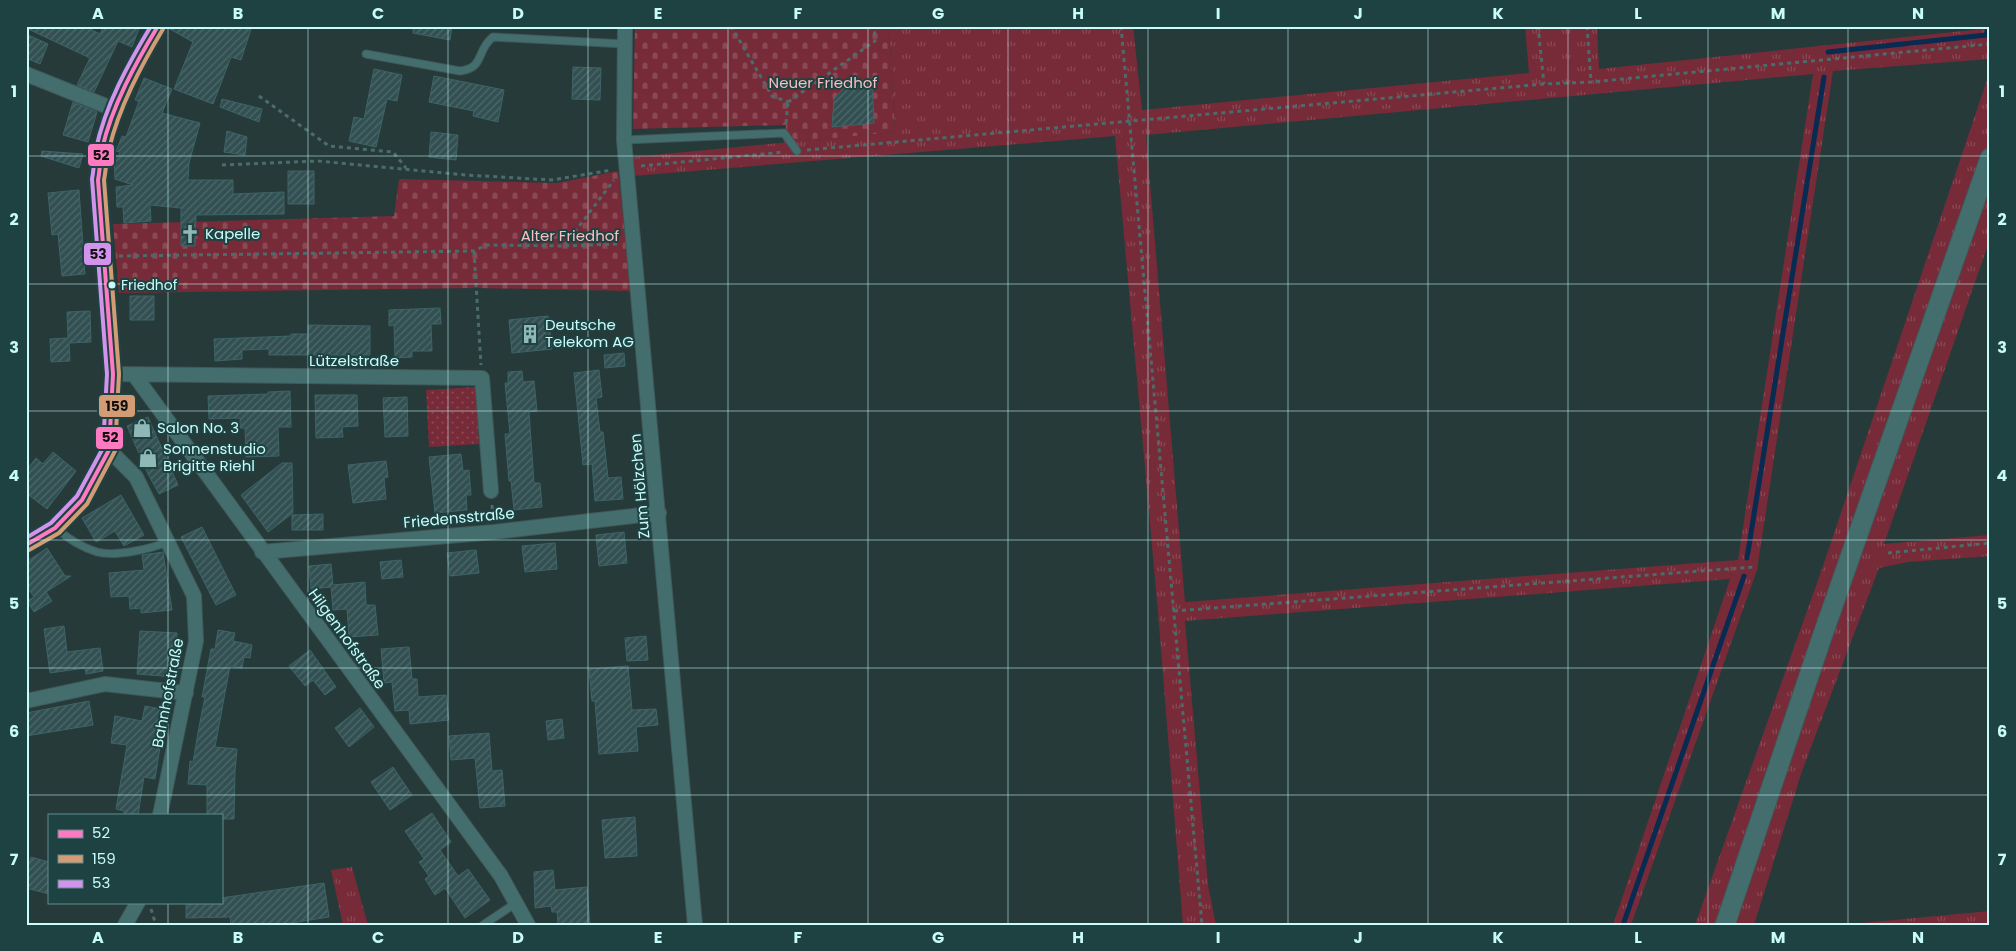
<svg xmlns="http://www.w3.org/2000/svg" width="2016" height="951" font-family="Poppins,sans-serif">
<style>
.grass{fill:url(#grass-tufts);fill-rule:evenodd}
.cemetery{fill:url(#cemetery-stones)}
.park{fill:url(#park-dots)}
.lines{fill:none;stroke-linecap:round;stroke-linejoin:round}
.stream{stroke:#082b52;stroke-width:5}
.building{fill:url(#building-hatch);stroke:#3d6467}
.service-casing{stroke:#405858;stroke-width:9}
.minor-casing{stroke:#405858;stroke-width:16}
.tertiary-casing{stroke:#405858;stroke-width:19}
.secondary-casing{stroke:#405858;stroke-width:21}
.path{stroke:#4c6c6c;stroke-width:3;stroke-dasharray:4 4;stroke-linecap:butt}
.service{stroke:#446e6e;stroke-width:7}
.minor{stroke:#446e6e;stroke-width:14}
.tertiary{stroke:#446e6e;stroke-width:16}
.secondary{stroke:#446e6e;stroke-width:19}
.bus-1-casing{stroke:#1e4242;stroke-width:8}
.bus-2-casing{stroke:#1e4242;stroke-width:8}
.bus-3-casing{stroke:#1e4242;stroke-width:8}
.bus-1{stroke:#fe7ac1;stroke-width:4}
.bus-2{stroke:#d39c74;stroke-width:4}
.bus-3{stroke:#d193ec;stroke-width:4}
.grid{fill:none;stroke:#c8fcfb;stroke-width:1;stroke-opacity:0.55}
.bus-dot{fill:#c8fcfb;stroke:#1e4242;stroke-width:2}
.labels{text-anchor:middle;stroke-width:4;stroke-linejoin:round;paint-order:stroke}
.bus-label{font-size:14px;fill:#c8fcfb;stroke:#1e4242;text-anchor:start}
.park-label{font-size:15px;fill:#fabdc0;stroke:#1e4242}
.poi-label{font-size:15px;fill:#c8fcfb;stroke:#1e4242;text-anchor:start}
.street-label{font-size:15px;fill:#c8fcfb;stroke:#1e4242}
.line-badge{stroke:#1e4242;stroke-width:2}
.pale-badge-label{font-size:14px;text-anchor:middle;font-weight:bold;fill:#111}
.neatline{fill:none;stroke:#c8fcfb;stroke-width:2}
.grid-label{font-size:16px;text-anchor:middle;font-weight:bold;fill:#c8fcfb}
</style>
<defs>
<pattern id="grass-tufts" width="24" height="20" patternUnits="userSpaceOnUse" patternTransform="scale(1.25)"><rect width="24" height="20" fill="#772a37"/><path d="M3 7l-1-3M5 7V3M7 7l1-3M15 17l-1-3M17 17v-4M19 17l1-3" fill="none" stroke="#894a55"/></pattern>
<pattern id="cemetery-stones" width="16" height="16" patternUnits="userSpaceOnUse" patternTransform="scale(1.25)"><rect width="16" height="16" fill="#772a37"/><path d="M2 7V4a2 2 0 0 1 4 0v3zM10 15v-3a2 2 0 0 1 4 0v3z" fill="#894a55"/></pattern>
<pattern id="park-dots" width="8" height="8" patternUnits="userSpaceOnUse" patternTransform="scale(1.25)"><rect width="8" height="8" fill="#772a37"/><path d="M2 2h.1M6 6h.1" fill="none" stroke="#894a55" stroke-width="1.8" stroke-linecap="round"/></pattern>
<pattern id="building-hatch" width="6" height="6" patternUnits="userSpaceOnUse" patternTransform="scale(1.25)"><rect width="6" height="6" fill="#324f52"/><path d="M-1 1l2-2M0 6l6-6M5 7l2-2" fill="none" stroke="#4e696c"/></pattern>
</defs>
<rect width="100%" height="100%" fill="#263a3a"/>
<!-- grass -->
<path class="grass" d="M889 26H1133L1142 110 1529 73 1525 26H1597L1599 69 1983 29 1984 26H1990V59L1833 71 1757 570 1631 925H1613L1730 579 1185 621 1208 885 1216 925H1183L1158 612 1115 136 633 176V157L895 132ZM1813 74 1738 560 1185 602 1146 135Z
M1990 71V239L1884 544 1990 535V556L1908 562 1879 568 1802 771 1754 925H1695L1823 566Z
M352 867 368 925H343L331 870Z
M1990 911V925H1840Z"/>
<!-- cemetery -->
<path class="cemetery" d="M635 26H889L895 132 784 143 786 125 633 129Z
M618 171 631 291 476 288 119 293 113 224 394 216 399 179 557 183Z"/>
<!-- park -->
<path class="park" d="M476 387 479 444 429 447 426 390Z"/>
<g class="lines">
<!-- stream -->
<path class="stream" d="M1828 52 1986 35 1989 26
M1747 558 1824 77
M1623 925 1744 576"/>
</g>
<!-- building -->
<path class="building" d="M26 26H84L100 34 104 26H140L132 47 118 41 94 92 77 85 90 58 26 28Z
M168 26H252L241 60 231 57 213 104 174 89 193 42 168 28Z
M413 26H452L450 40 413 33Z
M26 34 48 44 40 64 26 58Z
M573 67 601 68 600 100 572 99Z
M374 69 402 75 397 101 387 99 376 147 349 141 354 117 364 119Z
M434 76 504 90 498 122 473 116 474 111 429 102Z
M144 78 172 89 162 113 200 123 189 163 188 180H233V194L284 192V214L196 215 195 246H181V208L150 205 151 221 124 223 123 207H117L116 187 133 185 115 179 114 156H119L120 152 116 151 122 136 126 137 139 101 135 100Z
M872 78 874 123 832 127 834 99 847 84Z
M222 99 262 109 259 122 220 107Z
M73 102 97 112 88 142 63 135Z
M227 131 247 137 245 155 224 152Z
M431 132 458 135 456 160 429 157Z
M42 151 83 154 79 168 41 156Z
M288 171H314V204H288Z
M79 190 85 274 62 276 58 234 52 235 48 193Z
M130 296H154V320H130Z
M440 308 441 324H431L432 351H412V357L395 358 394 325 389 326V310Z
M90 311 91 342 69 343 70 361 51 362 50 339 68 338 67 312Z
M548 316 552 349 512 353 509 320Z
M308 325 370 326V355H269V349L242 350V359L215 361 214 339 291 336V334H308Z
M624 353 625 366 605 368 604 355Z
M599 370 602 397 596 398 600 432H603L608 478 621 477 623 499 595 501 592 464 583 465 574 373Z
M522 371 523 382 534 381 537 411 529 412 534 483H540L542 507 514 510 511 481H509L505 434H510L505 383H508V372Z
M290 391 291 427H278L279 456 246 457 245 428H240V418L209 419 208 396 268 394V392Z
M315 395H357L358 426 342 427 343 437 316 438Z
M407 397 408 436 385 437 383 398Z
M148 417 178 485 159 494 148 474 127 426Z
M53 452 76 471 47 509 26 493V471L36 458 43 464Z
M461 454 463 471 469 470 471 495H466L467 510 435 513 429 457Z
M386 461 388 477 384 478 386 499 353 503 348 465Z
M282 463H292L293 513 268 532 241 495Z
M121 495 144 535 124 546 115 531 96 542 82 518Z
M323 514V530H292V515Z
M202 527 236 595 216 605 181 537Z
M624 532 627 563 599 566 596 535Z
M555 543 557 569 525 572 522 546Z
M47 548 65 576H71L46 592 52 601 34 612 27 601 34 597 26 586V562Z
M476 550 479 573 450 576 447 553Z
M163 552 172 610 141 613V608L130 609 129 596 111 597 109 573 144 570 142 555Z
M401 560 403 577 382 579 380 562Z
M331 564 333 585 365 582 366 605H375L378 635 349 637 347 609 333 610 331 587 311 589 309 566Z
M64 626 67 652 100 648 103 671 86 674 85 668 50 673 44 629Z
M218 630 235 633 233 641 252 645 250 658 244 657 242 668 230 666 215 747 237 749 235 772 234 819H221V815H207V785L188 784 190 761 193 762 199 727 205 697H202L211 649H215Z
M140 631 177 633 174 677 137 674Z
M646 636 648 660 627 661 625 638Z
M409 647 412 679H417L418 697 446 695 449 720 410 724 409 710 395 711 392 682 384 683 381 649Z
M310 650 336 687 325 695 313 680 305 686 289 666Z
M628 666 632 710 656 709 658 725 636 727 638 751 599 754 595 701H592L589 669Z
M89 701 93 725 26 736V713Z
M145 706 166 710 155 779 144 777 138 815H124V811L116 809 127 745 111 743 115 716 142 721Z
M360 708 374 727 349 747 335 728Z
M562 719 564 738 548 740 546 721Z
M489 733 492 771 502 770 505 806 480 808 475 758 451 760 449 736Z
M393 767 412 795 390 810 371 782Z
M432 813 451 842 440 850 458 876 468 869 490 900 465 918 445 888 435 895 425 879 429 876 419 862 424 859 405 831Z
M635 817 637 856 605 858 602 820Z
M31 857 49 862V894L26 888V875Z
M553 870 555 890 587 887 590 925H574V923L558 924 557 912H552L551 906 535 908 534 872Z
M324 883 329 917 278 925H231L230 917 186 918V902H221V898Z"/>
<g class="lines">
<!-- service casing -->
<g class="service-casing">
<path id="service" d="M366 54 460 71C485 68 476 50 493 37L625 44
M624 140 784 133 797 151
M56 528C68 539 81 547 97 552 114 557 151 549 167 542
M483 925 516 903"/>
</g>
<!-- minor casing -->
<g class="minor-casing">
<path id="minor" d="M625 26 624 140 695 925
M26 74 116 110
M113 374 482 378 491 491
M135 376 501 876 528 925
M109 450 136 477 194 596 196 641 160 815
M262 552 494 532 659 513
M26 701 105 684 186 693
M125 925 138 902"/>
</g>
<!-- tertiary casing -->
<g class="tertiary-casing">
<path id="tertiary" d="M26 545 55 528 82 500 109 450 113 374 98 180C100 170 100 160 102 150 110 114 138 57 158 26"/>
</g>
<!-- secondary casing -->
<g class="secondary-casing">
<path id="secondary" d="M1725 925 1822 637 1990 158"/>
</g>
<!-- path -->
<path class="path" d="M731 26 772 96 788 102
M1121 26 1202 925
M1538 26 1544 84
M1587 26 1591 82
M259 96 329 146 393 152 406 168
M788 102 875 41 874 26
M786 123 788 102
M807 150 1544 84 1591 82 1990 44
M222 165 318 161 466 175 552 180 612 170
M641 166 784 152
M565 246 617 244
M474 251 481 365
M119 256 474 251 486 245 564 246 614 180
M492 505 493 519
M1888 553 1990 543
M1174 611 1754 567
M151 909 156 925"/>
<!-- service -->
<use href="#service" class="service"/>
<!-- minor -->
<use href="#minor" class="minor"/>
<!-- tertiary -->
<use href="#tertiary" class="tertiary"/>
<!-- secondary -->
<use href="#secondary" class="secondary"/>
<!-- bus-1 casing -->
<g class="bus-1-casing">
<path id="bus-1" d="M26 545 55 528 82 500 109 450 113 374 98 180C100 170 100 159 102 149 112 106 135 64 158 26"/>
</g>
<!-- bus-2 casing -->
<g class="bus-2-casing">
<path id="bus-2" d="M29 550 59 533 87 504 115 451 119 374 104 180C106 170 106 160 109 149 119 107 141 66 163 29"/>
</g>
<!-- bus-3 casing -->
<g class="bus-3-casing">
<path id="bus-3" d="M26 538 51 523 77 496 103 448 107 374 92 179C94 169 94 159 96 149 105 106 128 64 151 26"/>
</g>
<!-- bus-1 -->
<use href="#bus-1" class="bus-1"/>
<!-- bus-2 -->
<use href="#bus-2" class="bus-2"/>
<!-- bus-3 -->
<use href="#bus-3" class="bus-3"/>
</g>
<!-- grid -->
<path class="grid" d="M168 26V815M308 26V925M448 26V925M588 26V925M728 26V925M868 26V925M1008 26V925M1148 26V925M1288 26V925M1428 26V925M1568 26V925M1708 26V925M1848 26V925M26 156H1990M26 284H1990M26 411H1990M26 540H1990M26 668H1990M26 795H1990M168 902V925"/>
<!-- icons -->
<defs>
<g id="church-bare" transform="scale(1.5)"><path d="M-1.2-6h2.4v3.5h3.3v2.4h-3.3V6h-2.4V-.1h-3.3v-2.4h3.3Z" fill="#8fb8b7" stroke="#1e4242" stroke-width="2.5" paint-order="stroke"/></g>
<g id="building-bare" transform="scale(1.5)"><path d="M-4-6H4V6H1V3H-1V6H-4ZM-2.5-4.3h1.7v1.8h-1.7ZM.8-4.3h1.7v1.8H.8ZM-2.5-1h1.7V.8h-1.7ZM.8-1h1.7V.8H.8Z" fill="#8fb8b7" stroke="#1e4242" stroke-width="2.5" paint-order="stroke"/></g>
<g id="shop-bare" transform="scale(1.5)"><path d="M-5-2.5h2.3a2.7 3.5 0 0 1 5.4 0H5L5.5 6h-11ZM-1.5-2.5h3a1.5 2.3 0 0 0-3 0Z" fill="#8fb8b7" stroke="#1e4242" stroke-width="2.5" paint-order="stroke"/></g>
</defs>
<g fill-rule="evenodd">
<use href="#church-bare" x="190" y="234"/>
<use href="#building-bare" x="530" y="334"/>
<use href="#shop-bare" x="142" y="428"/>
<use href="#shop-bare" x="148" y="458"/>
</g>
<!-- markers -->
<circle class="bus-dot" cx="112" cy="285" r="4.5"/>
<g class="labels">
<!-- bus labels -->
<g class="bus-label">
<text x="121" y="290">Friedhof</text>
</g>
<!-- park labels -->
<g class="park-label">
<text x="823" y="88">Neuer Friedhof</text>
<text x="570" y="241">Alter Friedhof</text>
</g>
<!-- poi labels -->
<g class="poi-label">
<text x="205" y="239">Kapelle</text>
<text x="545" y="330">Deutsche<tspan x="545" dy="17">Telekom AG</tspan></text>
<text x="157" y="433">Salon No. 3</text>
<text x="163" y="454">Sonnenstudio<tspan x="163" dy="17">Brigitte Riehl</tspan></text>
</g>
<!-- street labels -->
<g class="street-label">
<text x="354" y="366">Lützelstraße</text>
<text transform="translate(640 486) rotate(-95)" y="5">Zum Hölzchen</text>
<text transform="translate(459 518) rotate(-5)" y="5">Friedensstraße</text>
<text transform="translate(347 639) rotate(54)" y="5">Hilgenhofstraße</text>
<text transform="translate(168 693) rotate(-79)" y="5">Bahnhofstraße</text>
</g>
</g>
<g class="line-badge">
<rect x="87" y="143" width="28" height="24" rx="5" fill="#fe7ac1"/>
<rect x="83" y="242" width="29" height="24" rx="5" fill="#d193ec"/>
<rect x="98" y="394" width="38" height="24" rx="5" fill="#d39c74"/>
<rect x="95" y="426" width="29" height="24" rx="5" fill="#fe7ac1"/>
</g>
<g class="pale-badge-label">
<text x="101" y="160">52</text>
<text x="98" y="259">53</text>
<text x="117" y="411">159</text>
<text x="110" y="442">52</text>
</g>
<!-- border -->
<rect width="2016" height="951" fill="none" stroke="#1e4242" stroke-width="55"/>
<!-- legend -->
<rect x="48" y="814" width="175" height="90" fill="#1e4242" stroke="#628c8c"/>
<rect x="58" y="830" width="25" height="8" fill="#fe7ac1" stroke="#628c8c"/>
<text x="92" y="838" font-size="15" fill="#c8fcfb">52</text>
<rect x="58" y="855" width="25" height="8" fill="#d39c74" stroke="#628c8c"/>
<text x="92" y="864" font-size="15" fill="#c8fcfb">159</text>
<rect x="58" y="880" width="25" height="8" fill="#d193ec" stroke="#628c8c"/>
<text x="92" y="888" font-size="15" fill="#c8fcfb">53</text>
<rect x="28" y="28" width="1960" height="896" class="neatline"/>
<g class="grid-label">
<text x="98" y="19">A</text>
<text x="238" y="19">B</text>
<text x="378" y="19">C</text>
<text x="518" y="19">D</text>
<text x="658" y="19">E</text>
<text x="798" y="19">F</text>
<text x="938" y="19">G</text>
<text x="1078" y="19">H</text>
<text x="1218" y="19">I</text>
<text x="1358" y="19">J</text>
<text x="1498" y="19">K</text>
<text x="1638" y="19">L</text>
<text x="1778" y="19">M</text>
<text x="1918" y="19">N</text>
<text x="14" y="97">1</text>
<text x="2002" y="97">1</text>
<text x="14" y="225">2</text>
<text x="2002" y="225">2</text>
<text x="14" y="353">3</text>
<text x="2002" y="353">3</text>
<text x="14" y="481">4</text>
<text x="2002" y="481">4</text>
<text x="14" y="609">5</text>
<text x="2002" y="609">5</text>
<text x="14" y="737">6</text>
<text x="2002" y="737">6</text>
<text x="14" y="865">7</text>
<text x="2002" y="865">7</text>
<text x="98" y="943">A</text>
<text x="238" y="943">B</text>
<text x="378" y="943">C</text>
<text x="518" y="943">D</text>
<text x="658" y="943">E</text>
<text x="798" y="943">F</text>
<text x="938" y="943">G</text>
<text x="1078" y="943">H</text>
<text x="1218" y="943">I</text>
<text x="1358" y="943">J</text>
<text x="1498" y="943">K</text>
<text x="1638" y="943">L</text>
<text x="1778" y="943">M</text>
<text x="1918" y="943">N</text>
</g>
</svg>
